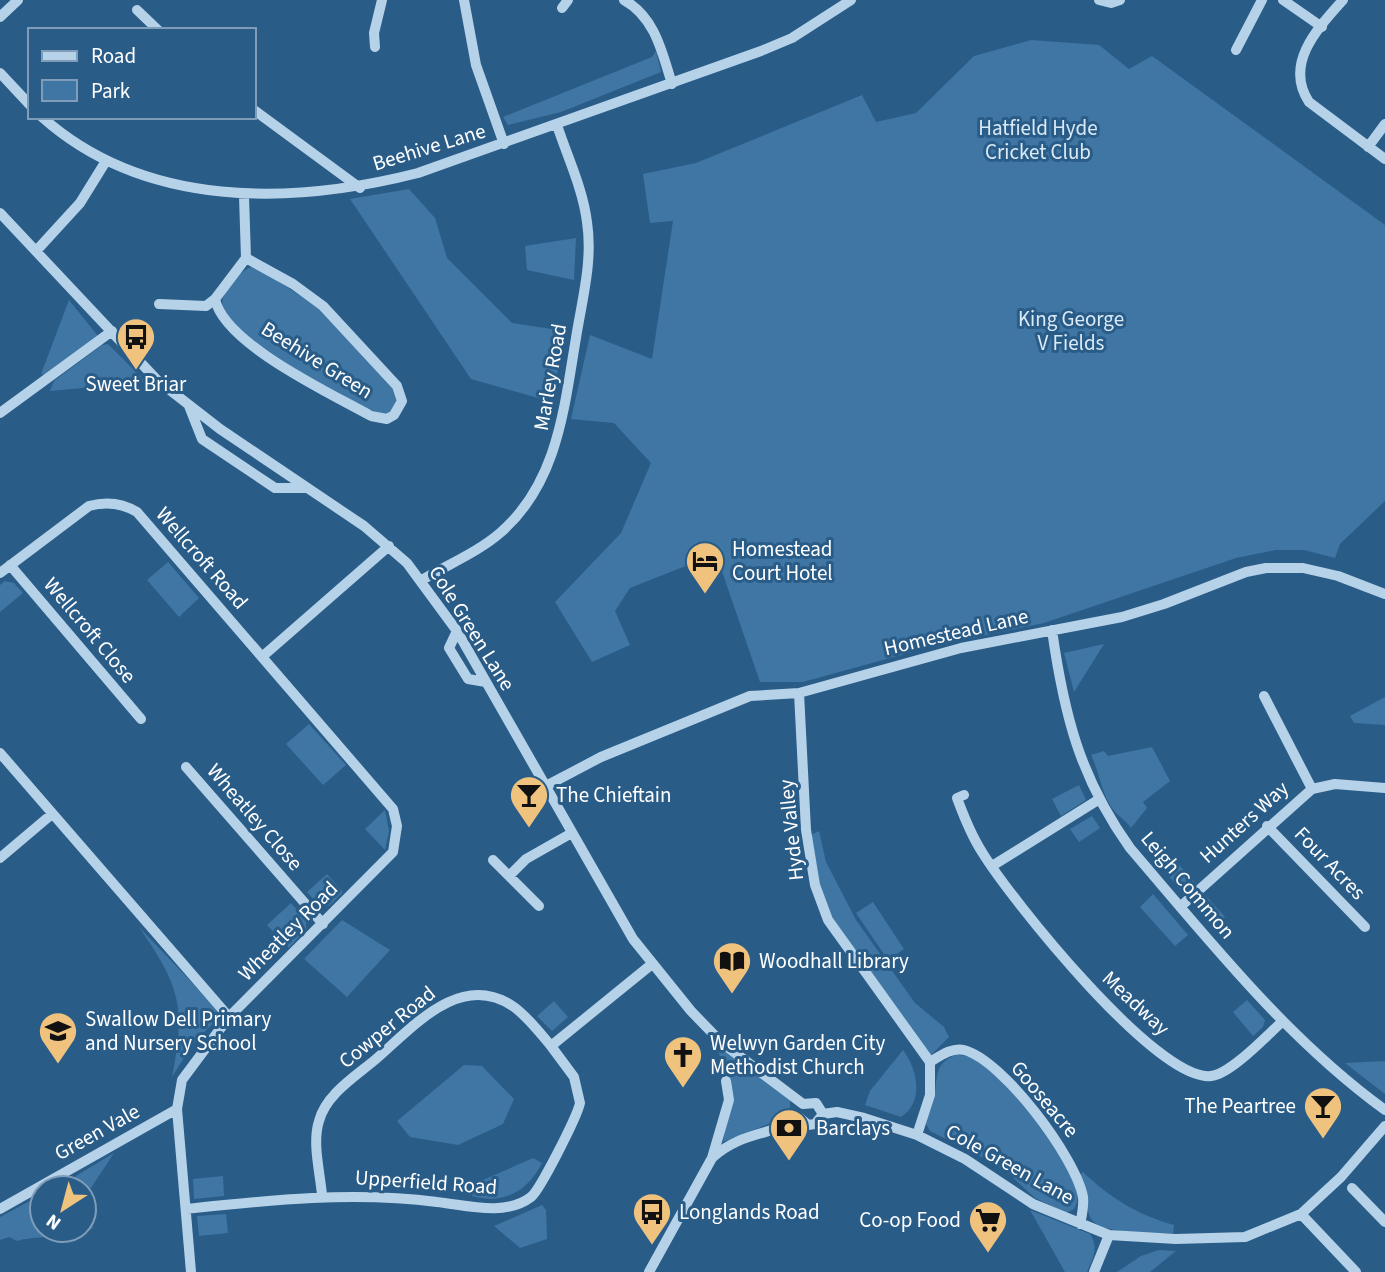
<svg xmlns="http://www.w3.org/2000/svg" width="1385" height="1272" font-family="'Source Sans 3',sans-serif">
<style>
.green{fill:#3f76a4}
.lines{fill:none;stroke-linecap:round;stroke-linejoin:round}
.minor{stroke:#b6d2e8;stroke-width:10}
.labels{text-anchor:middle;stroke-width:6;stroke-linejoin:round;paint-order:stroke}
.park-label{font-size:21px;fill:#daeaf7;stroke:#2a5c88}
.street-label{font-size:21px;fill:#fff;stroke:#2a5c88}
.poi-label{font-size:21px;fill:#fff;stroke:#2a5c88;text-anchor:start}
</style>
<rect width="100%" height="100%" fill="#2a5c88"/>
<!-- green -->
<path class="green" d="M1031 40 1099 45 1129 69 1152 56 1385 225V501L1340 544 1335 558 1304 550H1276L1236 558 1044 623 934 646 803 682H760L716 554 630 588 615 611 630 645 592 662 555 602 621 533 651 463 614 423 571 419 590 335 652 359 673 221 650 223 643 174 696 163 862 95 876 122 916 113 974 56Z
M656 51 661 72 561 112 508 125 503 117 652 57Z
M409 189 435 218 447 258 512 323 565 331 552 402 471 379 350 199Z
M576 238 574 280 527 270 525 246Z
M255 266 320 309 397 394V403L390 414C361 417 236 338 224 310 220 302 224 292 230 285 237 276 243 269 255 266Z
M69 300 98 336 45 375 41 374Z
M108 344 146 382 50 391 54 381 102 345Z
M168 562 199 598 179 617 147 580Z
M5 581 14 583 23 593 0 612V585Z
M1104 644 1074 692 1064 653Z
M1385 697V725L1354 723 1350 716Z
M309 724 346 765 323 785 286 744Z
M1152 747 1170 781 1143 802 1147 808 1131 828C1126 821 1121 818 1115 812 1101 795 1100 773 1091 755L1104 751 1108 756Z
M1079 785 1086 800 1061 816 1052 799Z
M385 810 389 831 385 850 365 829Z
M1092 816 1100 828 1079 842 1070 829Z
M819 831 826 862 856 920 915 1003 944 1027 949 1037 930 1056 831 918 819 883 809 836Z
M1173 858 1194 882 1183 893 1161 867Z
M327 874 343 892 329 906 320 907 307 892Z
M1153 894 1188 935 1175 946 1140 907Z
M1206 896 1225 917 1213 929 1196 907Z
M873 902 904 949 888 960 856 913Z
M291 903 306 920V929L289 948 267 925Z
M342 920 390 950 347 997 304 959Z
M139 927 220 1012V1016L192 1045 172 1077C186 1006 180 987 139 927Z
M1247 1000 1265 1020 1263 1027 1253 1036 1233 1012Z
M554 1001 568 1017 552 1031 537 1016Z
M719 1046 790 1098V1111L786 1117 723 1142C729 1096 741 1096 717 1050Z
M903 1050C917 1069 925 1101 901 1117L865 1105 870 1091Z
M956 1055C965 1055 973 1057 981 1063 1007 1082 1096 1177 1074 1209L1066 1213 1035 1198 1008 1173 987 1160 930 1131 926 1124C927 1116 931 1110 933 1102 939 1081 931 1064 956 1055Z
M1385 1061V1094L1345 1063Z
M464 1065 482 1066 514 1099 503 1124 458 1145 410 1137 397 1121Z
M114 1153 91 1188 84 1191V1188H56Z
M533 1158 542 1163C528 1191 504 1205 472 1196L474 1184Z
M1083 1172C1110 1198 1138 1215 1174 1225L1173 1233C1155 1233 1098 1235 1090 1217 1085 1204 1084 1188 1079 1175Z
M223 1176 224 1196 194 1199 193 1179Z
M39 1196 42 1201V1230H84V1212L93 1228 67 1238 57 1233C43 1240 32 1236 17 1241L9 1237 0 1240V1217Z
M542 1205 546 1210 547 1239 520 1248 494 1226Z
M1030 1210 1090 1234C1099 1247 1093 1259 1087 1272H1065Z
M226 1214 228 1233 199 1236 197 1216Z
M1159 1250 1176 1251 1150 1272H1117L1141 1256Z"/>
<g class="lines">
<!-- minor -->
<path class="minor" d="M464 0 476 65 504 144
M624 0C655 17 662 52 672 84
M1099 0 1111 3 1120 0
M1283 0 1322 27
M1343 0C1317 29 1284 64 1309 102L1385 159
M562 8 568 0
M137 10 158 30
M0 17 18 0
M375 47 374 33 382 0
M1236 50 1262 0
M0 73 30 105
M254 110 360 188
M42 117C145 209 292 205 418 173L761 51 792 38 851 0
M1368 147 1385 124
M244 196 246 258 215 299C224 344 332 394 371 416L387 419 394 415 402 401 397 386 323 306 293 284 246 258
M0 213 157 380 220 429 364 526 407 563 457 631 633 939 691 1011 722 1043 803 1104
M37 250 80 203 106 161
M159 304 206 306 215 299
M189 406 202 439 275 488H306
M0 413 112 331
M10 565 141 719
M0 573 89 506C107 501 122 503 137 512L393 809 397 826 393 852 229 1017 182 1080 177 1109 191 1272
M422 580C447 565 478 552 500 533 558 483 564 408 576 338 582 300 593 261 587 222 583 189 567 156 557 125
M1052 630C1064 715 1080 778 1130 848 1209 940 1286 1038 1385 1110
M457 631 449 648 468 679 486 682
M263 656 389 546
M799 693 806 830 815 885 828 920 930 1062V1095L917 1135
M1264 696 1312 789
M0 753 229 1017
M186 767 323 924
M544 787 601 757 750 696 799 693 961 648 1122 617 1164 604 1246 572 1266 568H1303L1338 576 1385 594
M964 795 957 798C964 817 971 835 982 852 1010 898 1157 1082 1211 1076 1231 1074 1267 1035 1283 1021
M1267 826 1365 927
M0 858 52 814
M493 860 539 906
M992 866 1098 800
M509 876 526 859 570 834
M1180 907 1312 789 1335 784 1385 788
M930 1062C940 1056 952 1047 964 1050 1003 1060 1076 1158 1083 1197 1084 1207 1082 1215 1080 1224
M803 1104 816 1103 823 1114
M823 1114 837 1112 864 1118 917 1135 965 1159 1033 1204 1109 1235 1176 1239 1245 1237 1301 1214 1341 1177 1385 1126
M800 1118 808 1125 815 1124 823 1114
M712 1158 729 1100 726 1081
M1352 1188 1385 1222
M322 1195C320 1172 312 1143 319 1121 326 1094 356 1076 376 1059 413 1027 461 970 514 1007 528 1017 540 1033 551 1046L652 964
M0 1209 177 1109
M186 1209C270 1200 353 1191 437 1202 466 1205 505 1217 531 1197 540 1190 577 1117 580 1103L574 1077 551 1046
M1301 1214 1356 1272
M649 1272 712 1158C742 1131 771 1136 800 1118
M1094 1272 1109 1235"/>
</g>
<!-- icons -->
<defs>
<g id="bus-pin" transform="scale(2.0125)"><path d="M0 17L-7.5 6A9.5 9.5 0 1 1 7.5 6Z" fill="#efc37e" stroke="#2a5c88"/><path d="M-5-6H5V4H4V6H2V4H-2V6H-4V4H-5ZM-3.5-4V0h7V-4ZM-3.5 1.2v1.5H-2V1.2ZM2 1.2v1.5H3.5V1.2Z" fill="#111"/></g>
<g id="hotel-pin" transform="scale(2.0125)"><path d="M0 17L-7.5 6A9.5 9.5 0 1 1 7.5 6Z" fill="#efc37e" stroke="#2a5c88"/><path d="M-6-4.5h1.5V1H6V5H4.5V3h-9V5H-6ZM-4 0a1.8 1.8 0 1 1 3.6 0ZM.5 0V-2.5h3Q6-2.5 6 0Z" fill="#111"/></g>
<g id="bar-pin" transform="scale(2.0125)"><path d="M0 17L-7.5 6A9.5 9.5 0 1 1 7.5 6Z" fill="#efc37e" stroke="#2a5c88"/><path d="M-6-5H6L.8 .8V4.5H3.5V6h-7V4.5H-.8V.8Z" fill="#111"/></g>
<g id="library-pin" transform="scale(2.0125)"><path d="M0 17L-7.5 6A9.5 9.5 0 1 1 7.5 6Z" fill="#efc37e" stroke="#2a5c88"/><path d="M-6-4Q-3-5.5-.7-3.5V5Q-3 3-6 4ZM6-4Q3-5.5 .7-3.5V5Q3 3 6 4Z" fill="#111"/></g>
<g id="school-pin" transform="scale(2.0125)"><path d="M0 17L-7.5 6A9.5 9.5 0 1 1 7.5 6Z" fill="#efc37e" stroke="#2a5c88"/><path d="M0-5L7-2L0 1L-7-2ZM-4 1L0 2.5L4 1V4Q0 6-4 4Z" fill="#111"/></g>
<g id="church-pin" transform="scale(2.0125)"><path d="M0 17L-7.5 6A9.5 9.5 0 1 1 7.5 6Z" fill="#efc37e" stroke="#2a5c88"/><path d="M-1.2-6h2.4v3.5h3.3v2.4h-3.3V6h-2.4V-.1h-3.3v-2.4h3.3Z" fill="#111"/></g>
<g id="bank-pin" transform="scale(2.0125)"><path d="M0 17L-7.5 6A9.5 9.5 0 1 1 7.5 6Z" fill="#efc37e" stroke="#2a5c88"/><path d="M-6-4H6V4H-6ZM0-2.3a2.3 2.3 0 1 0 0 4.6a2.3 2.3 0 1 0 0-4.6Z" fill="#111"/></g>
<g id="supermarket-pin" transform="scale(2.0125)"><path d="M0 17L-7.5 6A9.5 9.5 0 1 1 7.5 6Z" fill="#efc37e" stroke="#2a5c88"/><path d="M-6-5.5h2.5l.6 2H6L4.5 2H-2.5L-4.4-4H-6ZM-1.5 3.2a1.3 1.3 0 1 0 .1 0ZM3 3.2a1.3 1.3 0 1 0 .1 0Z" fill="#111"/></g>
</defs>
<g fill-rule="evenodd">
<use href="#bus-pin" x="136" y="337"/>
<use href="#hotel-pin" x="705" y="561"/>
<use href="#bar-pin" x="529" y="795"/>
<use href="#library-pin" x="732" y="961"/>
<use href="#school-pin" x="58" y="1031"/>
<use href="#church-pin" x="683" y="1055"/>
<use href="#bar-pin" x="1323" y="1106"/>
<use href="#bank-pin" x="789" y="1128"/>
<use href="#bus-pin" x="652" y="1212"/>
<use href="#supermarket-pin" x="988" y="1220"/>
</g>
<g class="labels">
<!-- park labels -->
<g class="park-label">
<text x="1038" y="135">Hatfield Hyde<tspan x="1038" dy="24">Cricket Club</tspan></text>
<text x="1071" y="326">King George<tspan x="1071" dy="24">V Fields</tspan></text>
</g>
<!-- street labels -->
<g class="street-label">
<text transform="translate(429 147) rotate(-17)" y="7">Beehive Lane</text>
<text transform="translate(317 360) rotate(32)" y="7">Beehive Green</text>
<text transform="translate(550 377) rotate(-80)" y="7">Marley Road</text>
<text transform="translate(202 558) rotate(49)" y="7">Wellcroft Road</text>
<text transform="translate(472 628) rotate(58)" y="7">Cole Green Lane</text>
<text transform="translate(90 630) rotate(50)" y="7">Wellcroft Close</text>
<text transform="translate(956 632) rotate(-13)" y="7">Homestead Lane</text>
<text transform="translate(255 817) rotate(49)" y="7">Wheatley Close</text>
<text transform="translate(1244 822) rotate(-42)" y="7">Hunters Way</text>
<text transform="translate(791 830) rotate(-96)" y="7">Hyde Valley</text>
<text transform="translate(1330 863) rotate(46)" y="7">Four Acres</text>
<text transform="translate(1188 885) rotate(50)" y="7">Leigh Common</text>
<text transform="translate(288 931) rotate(-45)" y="7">Wheatley Road</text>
<text transform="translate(1136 1003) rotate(43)" y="7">Meadway</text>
<text transform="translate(387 1027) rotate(-39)" y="7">Cowper Road</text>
<text transform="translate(1045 1099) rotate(50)" y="7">Gooseacre</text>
<text transform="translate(97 1132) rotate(-29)" y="7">Green Vale</text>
<text transform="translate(1010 1164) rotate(29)" y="7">Cole Green Lane</text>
<text transform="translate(426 1182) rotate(4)" y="7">Upperfield Road</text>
</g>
<!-- poi labels -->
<g class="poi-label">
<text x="136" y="391" text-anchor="middle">Sweet Briar</text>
<text x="732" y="556">Homestead<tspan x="732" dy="24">Court Hotel</tspan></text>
<text x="556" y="802">The Chieftain</text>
<text x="759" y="968">Woodhall Library</text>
<text x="85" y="1026">Swallow Dell Primary<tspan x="85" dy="24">and Nursery School</tspan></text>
<text x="710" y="1050">Welwyn Garden City<tspan x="710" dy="24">Methodist Church</tspan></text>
<text x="1296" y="1113" text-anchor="end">The Peartree</text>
<text x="816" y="1135">Barclays</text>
<text x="679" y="1219">Longlands Road</text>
<text x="961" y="1227" text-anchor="end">Co-op Food</text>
</g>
</g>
<!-- legend -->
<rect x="28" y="28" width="228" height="91" fill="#2a5c88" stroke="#7f9db8" stroke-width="2"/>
<rect x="42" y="51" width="35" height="10" fill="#b6d2e8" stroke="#7f9db8" stroke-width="2"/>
<text x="91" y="63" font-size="21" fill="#ffffff">Road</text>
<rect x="42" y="80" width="35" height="21" fill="#3f76a4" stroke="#7f9db8" stroke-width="2"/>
<text x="91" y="98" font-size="21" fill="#ffffff">Park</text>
<!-- north arrow -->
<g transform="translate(63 1209) rotate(216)"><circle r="33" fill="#2a5c88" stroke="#7f9db8" stroke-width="2"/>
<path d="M0-5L12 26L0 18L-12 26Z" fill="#efc37e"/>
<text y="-10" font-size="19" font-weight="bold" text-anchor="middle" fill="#ffffff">N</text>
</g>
</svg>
